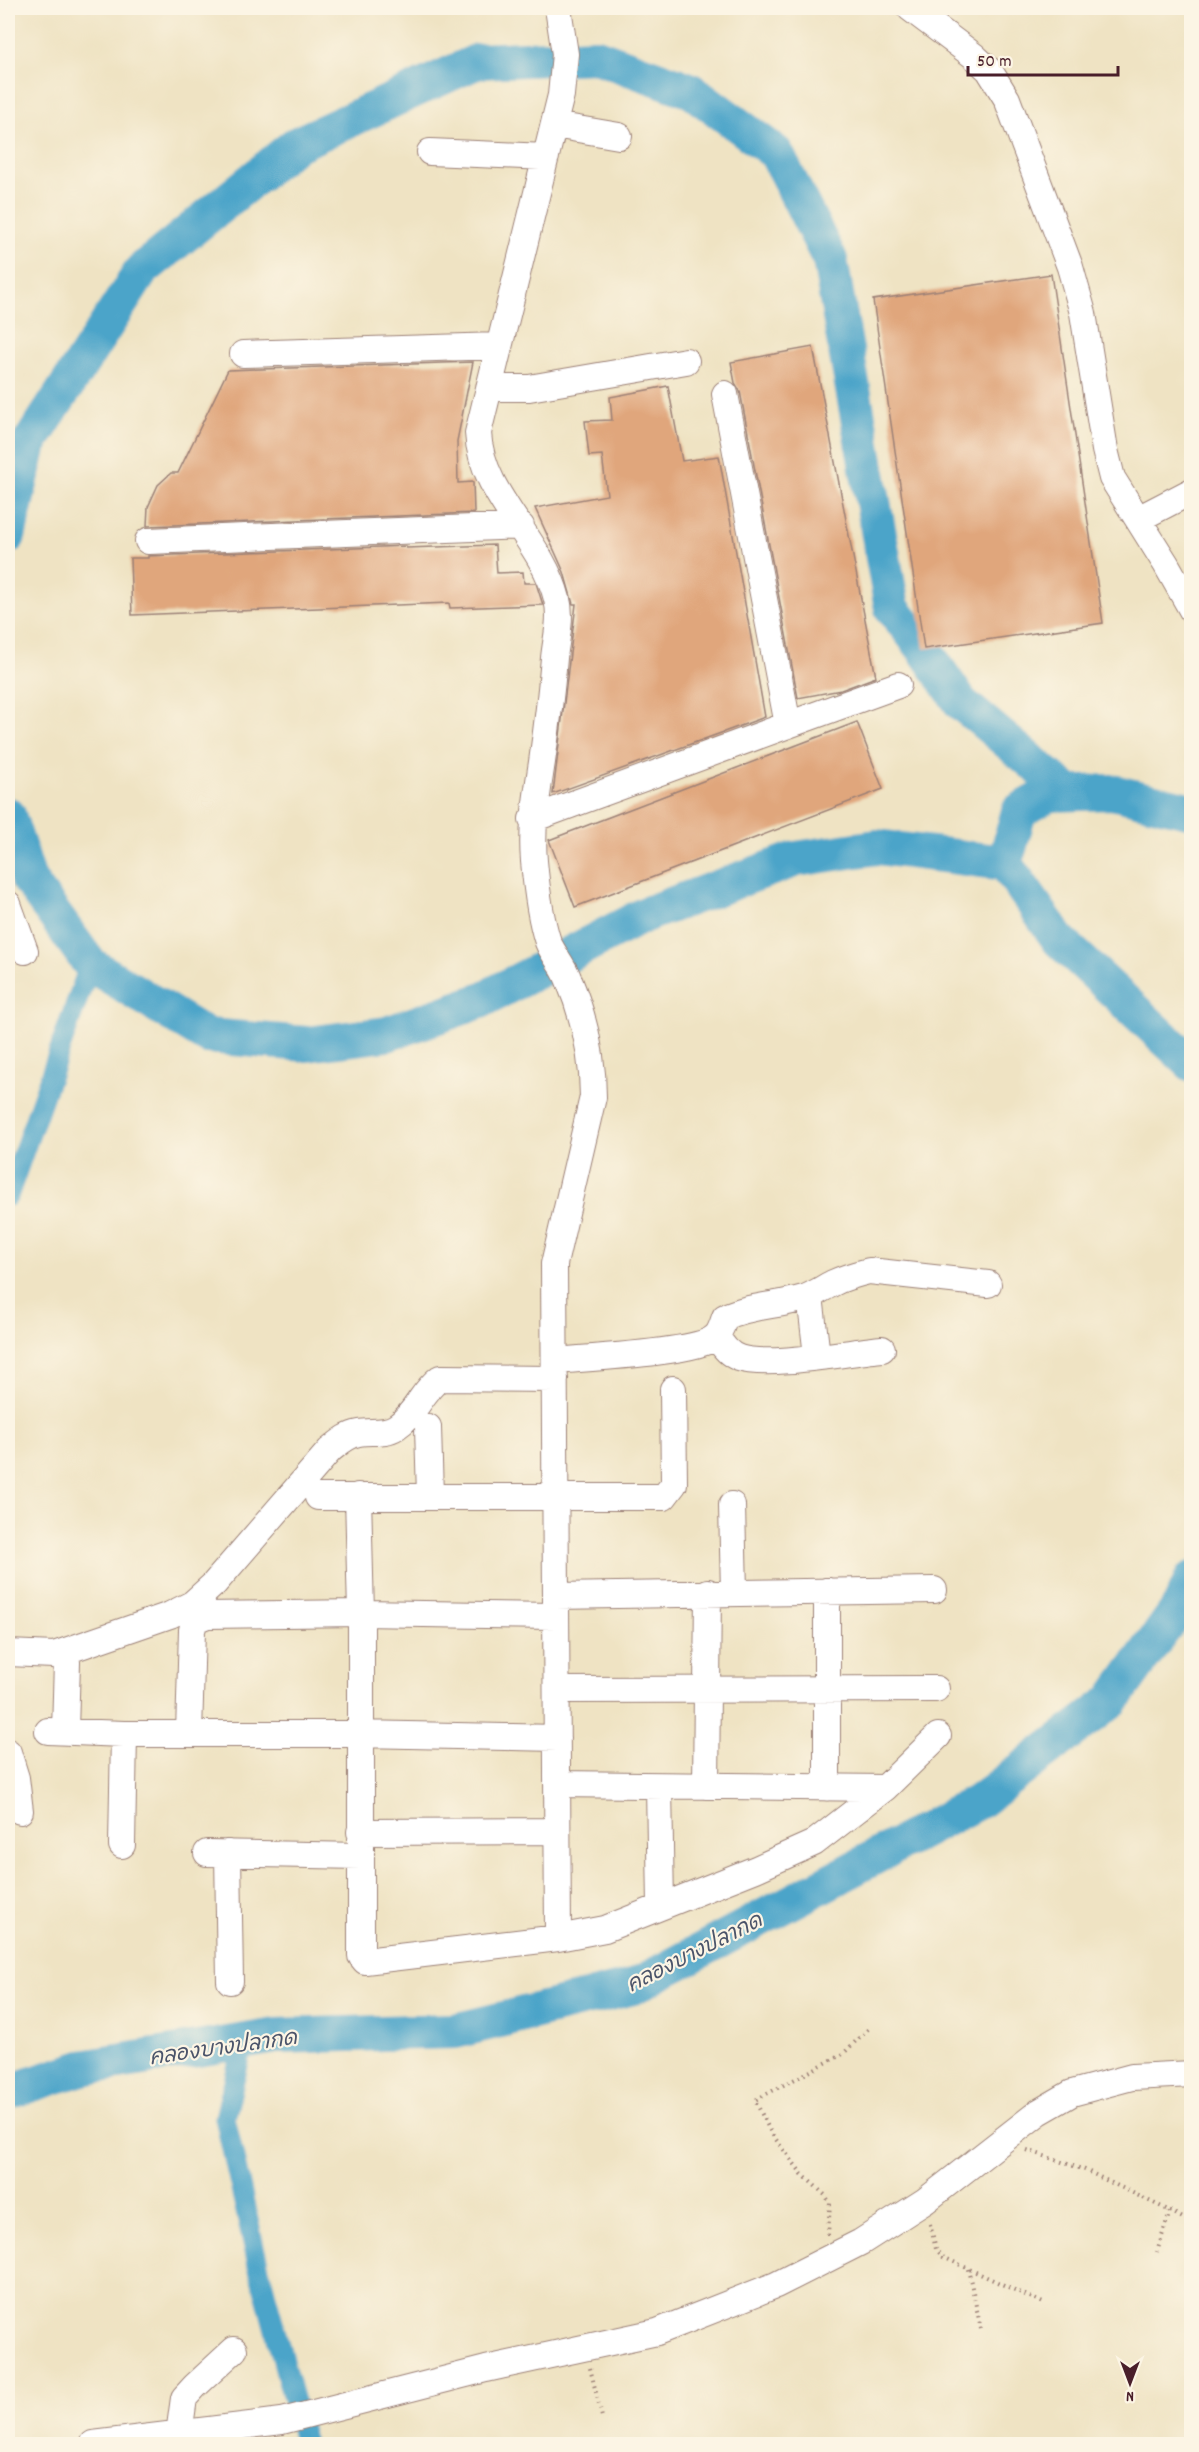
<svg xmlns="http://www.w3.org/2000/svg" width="1199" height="2452" font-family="Dekko,'Playpen Sans Thai',sans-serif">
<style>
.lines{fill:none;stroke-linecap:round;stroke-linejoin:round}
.canal{stroke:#4ca4c9;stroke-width:21}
.river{stroke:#4ca4c9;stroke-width:36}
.building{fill:#e0a67c}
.minor-casing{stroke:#9c8177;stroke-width:28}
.path{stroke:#9c8177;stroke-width:4;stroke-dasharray:1.5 4.5;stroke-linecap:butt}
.minor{stroke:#fff;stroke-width:26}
.labels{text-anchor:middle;stroke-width:4.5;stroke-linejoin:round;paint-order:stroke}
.water-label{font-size:21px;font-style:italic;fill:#4b546a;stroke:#fcf5e5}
</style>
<rect width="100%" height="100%" fill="#fcf5e5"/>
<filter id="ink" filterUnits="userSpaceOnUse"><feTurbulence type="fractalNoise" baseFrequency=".0167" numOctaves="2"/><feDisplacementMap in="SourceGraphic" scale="12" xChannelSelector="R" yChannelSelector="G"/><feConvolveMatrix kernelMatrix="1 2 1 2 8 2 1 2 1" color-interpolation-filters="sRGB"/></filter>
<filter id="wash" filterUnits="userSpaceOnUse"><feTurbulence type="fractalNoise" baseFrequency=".008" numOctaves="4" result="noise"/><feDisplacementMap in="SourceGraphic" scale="24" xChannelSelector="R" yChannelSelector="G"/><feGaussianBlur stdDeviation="1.35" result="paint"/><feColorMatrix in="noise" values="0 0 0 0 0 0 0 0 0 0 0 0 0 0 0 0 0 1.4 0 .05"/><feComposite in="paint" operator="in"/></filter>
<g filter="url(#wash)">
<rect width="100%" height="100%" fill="#efe3c3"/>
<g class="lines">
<!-- canal -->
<path class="canal" d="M8 1196 90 964
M244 2041 225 2118 259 2269 305 2444"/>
<!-- river -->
<path class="river" d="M8 536 29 444 142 270 295 145 478 61 596 56 692 91 776 153 830 260 892 608 924 649 961 703 1069 793
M1192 811 1112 792 1050 794 1019 811 1005 863 1059 940 1192 1064
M8 815 29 880 90 964 207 1036 307 1044 387 1034 480 1001 644 915 796 859 877 847 1005 863
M8 2092 82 2068 276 2036 455 2031 633 1987 981 1800 1112 1701 1180 1606 1192 1579"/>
</g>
<g id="blocks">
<!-- building -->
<path class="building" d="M1051 274 1103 623 924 649 873 300Z
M813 347 876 677 841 690 798 698 740 391 735 383 731 362Z
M473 362 457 441 458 483 473 482 474 513 147 526 148 507 158 485 171 473H178L228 370Z
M668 386 682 461 719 456 765 717 553 794 576 604H573L564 572 535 508 607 495 602 455 589 456 585 421 612 420 610 397Z
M495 545 497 573 523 572 524 583H536L543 605 450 608 449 603 132 615 130 558H148V556L406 546V548Z
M857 722 883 789 575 907 549 840Z"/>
</g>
</g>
<g filter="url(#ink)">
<use href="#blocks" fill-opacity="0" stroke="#9c8177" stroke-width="1.5"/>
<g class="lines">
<!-- minor casing -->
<g class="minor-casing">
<path id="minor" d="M558 8 565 54 561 95 478 433C481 495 542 539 557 599 562 619 556 638 554 658 551 693 547 727 542 762 537 795 531 827 534 861 536 883 541 921 548 942 553 954 563 965 568 978 584 1016 593 1055 593 1097L554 1264 558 1938
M910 8 974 56 989 70 1007 99 1070 267 1083 313 1105 450 1112 478 1166 564 1192 610
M554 125 619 136
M430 152 546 157
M243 354 499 346
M489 388H529L686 361
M1138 519 1192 491
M148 541 521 526
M788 725 898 685
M532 819 788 725 725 394
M8 904 25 951
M810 1296 817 1356
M717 1336C722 1346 728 1354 739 1358 767 1368 849 1352 882 1349
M555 1361C585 1358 697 1353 715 1337 720 1333 723 1323 725 1317 751 1305 778 1306 804 1298 815 1294 823 1288 833 1283 845 1277 857 1274 869 1271L988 1284
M428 1427 430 1496
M358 1496 361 1613V1956L365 1961 558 1938 605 1929 756 1869 814 1843 885 1788 938 1736
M318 1497H664L674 1484 673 1389
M732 1505 734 1592
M827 1591V1788
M556 1596 934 1590
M8 1653 54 1655 170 1615 192 1604 214 1584 330 1450C339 1443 347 1435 359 1433 371 1431 385 1434 396 1427 416 1414 421 1392 440 1378L555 1379
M557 1690 936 1689
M65 1730 67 1662
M48 1731 124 1734H360L557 1738
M189 1733 192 1630 195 1620 207 1615 361 1613 556 1616
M8 1752 16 1778 20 1811
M557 1784 885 1788
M659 1786 661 1906
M706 1786 708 1592
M360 1832 557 1831
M122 1845 124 1734
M207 1853 360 1856
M228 1853 230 1981
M179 2434 184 2398 195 2386 234 2350
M93 2444 282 2421 486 2369 657 2332 776 2285 861 2242 925 2201 1039 2112 1072 2093 1132 2077 1192 2074"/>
</g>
<!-- path -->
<path class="path" d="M1027 2150 1085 2170 1170 2211 1157 2252
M1170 2211 1192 2223
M930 2224 936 2249 943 2257 1043 2303
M828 2235 830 2203 825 2195 802 2174 771 2133 755 2100 843 2054 869 2028
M968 2269 981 2329
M590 2368 602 2417"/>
<!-- minor -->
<use href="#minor" class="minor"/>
</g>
</g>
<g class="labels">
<!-- water labels -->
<g class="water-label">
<text transform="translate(694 1952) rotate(-27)" y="7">คลองบางปลากด</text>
<text transform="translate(223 2047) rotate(-8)" y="7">คลองบางปลากด</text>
</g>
</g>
<!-- margin -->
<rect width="1199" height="2452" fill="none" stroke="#fcf5e5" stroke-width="30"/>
<!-- north arrow -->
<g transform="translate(1130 2383) rotate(180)" stroke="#fcf5e5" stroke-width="4.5" paint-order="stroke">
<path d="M0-4.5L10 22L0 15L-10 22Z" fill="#4a1f2b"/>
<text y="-9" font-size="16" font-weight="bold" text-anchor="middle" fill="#4a1f2b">N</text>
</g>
<!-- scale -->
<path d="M968 66v9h150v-9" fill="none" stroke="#4a1f2b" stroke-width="3"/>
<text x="977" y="66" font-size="18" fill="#4a1f2b" stroke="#fcf5e5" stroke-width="4.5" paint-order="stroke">50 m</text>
</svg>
